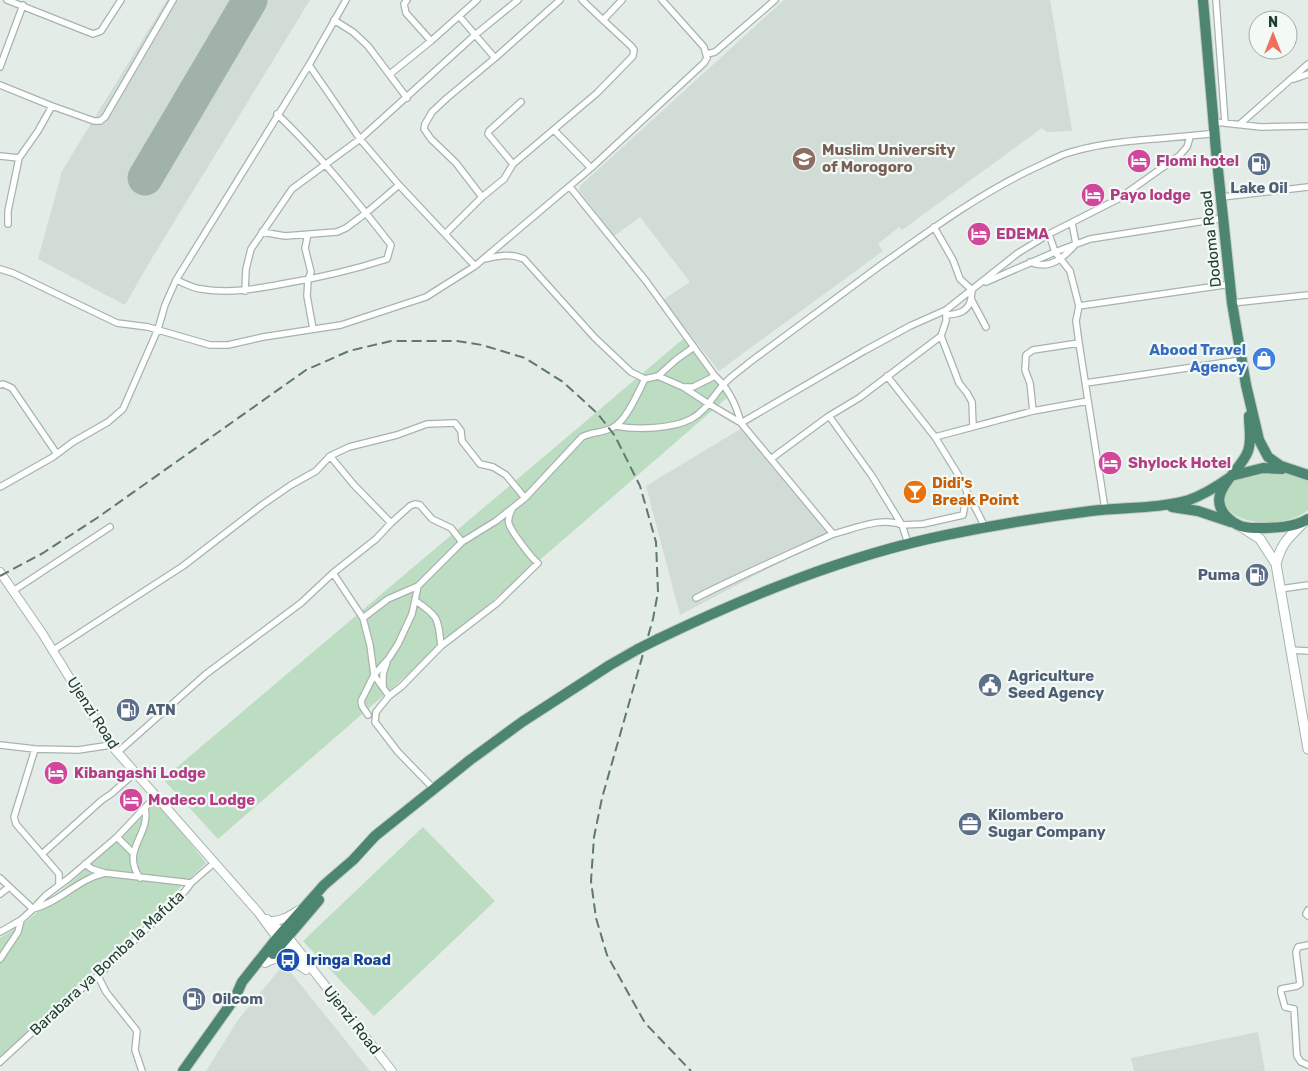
<svg xmlns="http://www.w3.org/2000/svg" width="1308" height="1071" font-family="Rubik,sans-serif">
<style>
.built{fill:#d1dcd6}
.green{fill:#bcddc1}
.lines{fill:none;stroke-linecap:round;stroke-linejoin:round}
.runway{stroke:#a0b2aa;stroke-width:35}
.minor-casing{stroke:#a6b4ad;stroke-width:8}
.tertiary-casing{stroke:#a6b4ad;stroke-width:10}
.secondary-casing{stroke:#a1b8ad;stroke-width:11}
.trunk-casing{stroke:#c1c9c6;stroke-width:12}
.minor{stroke:#fff;stroke-width:5.5}
.tertiary{stroke:#fff;stroke-width:8}
.secondary{stroke:#fff;stroke-width:9}
.trunk{stroke:#4c8570;stroke-width:10}
.rail{stroke:#5e796e;stroke-width:2;stroke-dasharray:10 5;stroke-linecap:butt}
.trunk-bridge-casing{stroke:#c1c9c6;stroke-width:12;stroke-linecap:butt}
.trunk-bridge{stroke:#4c8570;stroke-width:10}
.labels{text-anchor:middle;stroke-width:4.5;stroke-linejoin:round;paint-order:stroke}
.education-label{font-size:15px;font-weight:bold;fill:#785e54;stroke:#f3f9f5;text-anchor:start}
.hotel-label{font-size:15px;font-weight:bold;fill:#b23c85;stroke:#f3f9f5;text-anchor:start}
.service-label{font-size:15px;font-weight:bold;fill:#4e5e75;stroke:#f3f9f5;text-anchor:start}
.street-label{font-size:15px;fill:#233d33;stroke:#f3f9f5}
.shop-label{font-size:15px;font-weight:bold;fill:#366cbe;stroke:#f3f9f5;text-anchor:end}
.food-label{font-size:15px;font-weight:bold;fill:#c56008;stroke:#f3f9f5;text-anchor:start}
.transit-label{font-size:15px;font-weight:bold;fill:#164399;stroke:#f3f9f5;text-anchor:start}
</style>
<rect width="100%" height="100%" fill="#e3ece7"/>
<!-- built -->
<path class="built" d="M167 0H310L152 258 125 305 38 259 62 171Z
M784 0H1050L1072 131 1047 132 1042 128 902 230 899 227 878 244 883 251 719 371 663 300 690 282 640 217 614 236 579 190 580 186Z
M742 428 830 536 680 615 646 486Z
M284 964 370 1071H206L238 1020Z
M1258 1032 1265 1071H1134L1131 1058Z"/>
<!-- green -->
<path class="green" d="M683 339 729 396 218 839 163 779Z
M1254 473C1272 473 1293 470 1308 481V510C1291 525 1243 528 1228 509 1225 504 1223 500 1224 494 1225 489 1231 482 1236 479 1241 476 1248 475 1254 473Z
M157 801 206 863 0 1059V938L27 921 124 835Z
M423 827 495 901 374 1016 303 941Z"/>
<g class="lines">
<!-- runway -->
<path class="runway" d="M145 178 250 0"/>
<!-- minor casing -->
<g class="minor-casing">
<path id="minor" d="M7 0 93 34 101 31 121 0
M407 0 404 4 406 13 431 41
M582 0 603 20
M1216 0 1225 123
M459 16 495 58
M334 20 353 32 368 46 407 98
M707 54 715 52 775 0
M309 65 360 139 399 185 475 266
M0 67 23 5
M390 74 431 41 477 0
M1294 79 1308 74
M0 85 52 106 94 121H100L105 117 173 0
M1215 122 1261 127 1308 126
M1240 124 1308 64
M554 130 591 168
M0 156 19 158
M513 164 488 134 489 131 521 102
M570 187 646 281 715 376C729 389 736 404 741 423L833 534C854 529 881 516 902 525L908 543
M482 197 456 163 431 139 424 129 425 124 432 112 447 98 495 58 560 0
M1222 197 1308 187
M8 224V211L19 158 38 131 52 106
M934 227 953 260 960 279 972 290 971 299 986 327
M262 232 285 236 337 232 346 228 366 213 399 185
M308 234 305 248 311 272 308 280 307 296 313 329
M445 234 482 197 504 179 513 164 597 93 633 56 634 50 631 46 603 20 622 0
M1049 234 1055 252 1070 271 1079 306 1076 321 1079 343 1105 509
M484 259C499 256 510 253 524 259L595 338 631 372 645 379
M1030 262C1050 271 1064 257 1076 244L1072 223
M0 269 13 273 117 323 148 327 210 345H228L263 337 341 325 426 297 475 266 591 168 704 63 707 58 704 47 662 0
M176 280C184 283 192 288 201 289 228 294 255 289 282 284 318 278 353 270 387 259L391 245C356 200 319 154 277 114
M986 282 1055 252 1090 239 1224 218
M245 291 246 269 251 249 292 189 360 139 475 35 518 0
M1232 303 1308 295
M1079 306 1231 284
M946 310V321L941 336 959 383 967 393 972 402 973 426
M946 315C959 314 968 312 971 299
M658 376 683 387 709 404 741 423 864 351 910 326 946 310 1018 253 1049 234 1118 199 1179 156 1187 147 1190 137
M887 376 935 437 959 476 985 527
M1086 383 1241 360
M0 385 3 384 12 388 57 454
M683 387H693L715 376
M1033 411 1030 383 1025 370 1026 355 1033 350 1079 343
M829 416 872 476 902 525 923 524 963 515 967 493
M616 426C636 430 672 429 691 419 706 411 713 396 724 384 732 375 742 369 750 362 794 329 838 297 881 265 929 231 975 197 1028 171 1039 166 1051 160 1062 155 1110 138 1165 140 1216 133
M935 437 1033 411 1088 401
M772 458 829 416 859 398 941 336
M0 487 53 457 73 442 108 422 123 409 158 329 165 305 176 280 309 65 346 0
M391 523 410 506 415 504 420 505 432 519 451 528 462 542
M333 573 363 618 370 645 374 675 389 696 376 712 375 722 398 752 434 789
M1280 589 1308 585
M13 591 110 527
M696 598C741 575 787 555 833 534
M416 601C439 617 438 618 441 646
M363 618 388 599 418 586 462 542 496 521 525 498 582 437C591 432 602 433 612 428 626 422 638 392 645 379L658 376 677 359 694 347
M1291 650 1308 651
M52 651 183 566 262 505 291 485 316 471 330 456 349 447 397 435 427 424 455 423 461 431 462 441 480 464 493 467 506 475 525 498
M383 687V674L387 662
M389 696 402 686 441 646 497 603 538 563C532 559 511 531 509 524 507 519 510 514 512 509
M368 715 362 706 361 701 374 675 389 658 398 644 412 614 418 586
M0 745 35 749 78 750 111 745
M35 749 14 817 16 824 59 874V885
M118 752 206 674 301 603 333 573 376 539 391 523 354 485 330 456
M117 837 133 853
M42 854 102 800 111 794 136 772
M85 864 92 869 105 873 191 883
M0 878 33 909C60 902 78 879 105 873
M140 878C120 850 151 835 145 808
M0 894 9 887
M1308 910 1306 914 1308 916
M0 932 21 920 33 909 45 896 69 878 117 837 156 796
M1308 945 1298 947 1296 952 1300 984 1297 986 1281 989V993L1285 1007 1294 1009 1297 1056 1301 1062 1308 1065
M0 959 18 932 21 920
M98 976 106 992 137 1031 135 1050 142 1071
M0 1062 67 1000 98 976 185 891 191 883 214 863"/>
</g>
<!-- tertiary casing -->
<g class="tertiary-casing">
<path id="tertiary" d="M0 572 42 633 111 745 258 912 277 938 312 969
M267 919 288 937 303 956
M269 921C281 922 289 916 299 910
M265 963C284 953 290 959 306 970
M309 965 392 1071"/>
</g>
<!-- secondary casing -->
<g class="secondary-casing">
<path id="secondary" d="M1243 528 1260 539 1276 564 1308 749
M1276 564C1282 541 1289 538 1304 522"/>
</g>
<!-- trunk casing -->
<g class="trunk-casing">
<path id="trunk" d="M1203 0 1216 151 1232 303 1246 385 1259 440 1268 457 1281 466 1308 475
M1249 416C1249 428 1252 440 1248 451 1241 472 1203 493 1227 517 1236 526 1244 528 1255 528 1272 528 1294 528 1308 519
M1231 476 1263 468 1282 469
M1172 507 1198 511 1231 522
M658 639C750 595 845 556 946 535 994 525 1043 517 1091 511 1124 507 1158 509 1189 500 1203 495 1216 487 1229 478
M273 954 319 900
M183 1071 235 998 242 982 277 938 324 885 353 860 375 836 470 760 522 722 610 665 638 649"/>
</g>
<!-- minor -->
<use href="#minor" class="minor"/>
<!-- tertiary -->
<use href="#tertiary" class="tertiary"/>
<!-- secondary -->
<use href="#secondary" class="secondary"/>
<!-- trunk -->
<use href="#trunk" class="trunk"/>
<!-- rail -->
<path class="rail" d="M0 576 43 553 97 518 306 370 349 351 391 341H457L482 345 525 358 563 382 598 414 615 436 640 486 656 542 658 592 653 619 602 798 594 837 591 881 596 918 607 955 645 1023 691 1071"/>
<!-- trunk-bridge casing -->
<g class="trunk-bridge-casing">
<path id="trunk-bridge" d="M638 649 658 639"/>
</g>
<!-- trunk-bridge -->
<use href="#trunk-bridge" class="trunk-bridge"/>
</g>
<!-- icons -->
<defs>
<g id="university-disc" transform="scale(1.25)"><circle r="9.5" fill="#8d6e63" stroke="#f3f9f5"/><path d="M0-5L7-2L0 1L-7-2ZM-4 1L0 2.5L4 1V4Q0 6-4 4Z" fill="#fff"/></g>
<g id="hotel-disc" transform="scale(1.25)"><circle r="9.5" fill="#d1479c" stroke="#f3f9f5"/><path d="M-6-4.5h1.5V1H6V5H4.5V3h-9V5H-6ZM-4 0a1.8 1.8 0 1 1 3.6 0ZM.5 0V-2.5h3Q6-2.5 6 0Z" fill="#fff"/></g>
<g id="fuel-disc" transform="scale(1.25)"><circle r="9.5" fill="#5c6f8a" stroke="#f3f9f5"/><path d="M-5.5-6h7V0h2V4h1.3V-2.5L3-4.5l.8-.8L6-3V5H2.5V1h-1V6h-7ZM-4.2-4.7v3.2H.2V-4.7Z" fill="#fff"/></g>
<g id="shop-disc" transform="scale(1.25)"><circle r="9.5" fill="#3f7fe0" stroke="#f3f9f5"/><path d="M-5-2.5h2.3a2.7 3.5 0 0 1 5.4 0H5L5.5 6h-11ZM-1.5-2.5h3a1.5 2.3 0 0 0-3 0Z" fill="#fff"/></g>
<g id="bar-disc" transform="scale(1.25)"><circle r="9.5" fill="#e8710a" stroke="#f3f9f5"/><path d="M-6-5H6L.8 .8V4.5H3.5V6h-7V4.5H-.8V.8Z" fill="#fff"/></g>
<g id="civic-disc" transform="scale(1.25)"><circle r="9.5" fill="#5c6f8a" stroke="#f3f9f5"/><path d="M-.6-6.5H3V-4.5H.6V-3L4-1V1h2V6H-6V1h2V-1L-.6-3ZM-1.2 2.5V6h2.4V2.5Z" fill="#fff"/></g>
<g id="office-disc" transform="scale(1.25)"><circle r="9.5" fill="#5c6f8a" stroke="#f3f9f5"/><path d="M-6-3h4V-5.5h4V-3h4V5H-6ZM-1-4.5V-3h2v-1.5ZM-6 0V1H6V0Z" fill="#fff"/></g>
<g id="bus-disc" transform="scale(1.25)"><circle r="9.5" fill="#1a4fb4" stroke="#f3f9f5"/><path d="M-5-6H5V4H4V6H2V4H-2V6H-4V4H-5ZM-3.5-4V0h7V-4ZM-3.5 1.2v1.5H-2V1.2ZM2 1.2v1.5H3.5V1.2Z" fill="#fff"/></g>
</defs>
<g fill-rule="evenodd">
<use href="#university-disc" x="804" y="159"/>
<use href="#hotel-disc" x="1139" y="161"/>
<use href="#fuel-disc" x="1259" y="164"/>
<use href="#hotel-disc" x="1093" y="195"/>
<use href="#hotel-disc" x="979" y="234"/>
<use href="#shop-disc" x="1264" y="359"/>
<use href="#hotel-disc" x="1110" y="463"/>
<use href="#bar-disc" x="915" y="492"/>
<use href="#fuel-disc" x="1257" y="575"/>
<use href="#civic-disc" x="990" y="685"/>
<use href="#fuel-disc" x="128" y="710"/>
<use href="#hotel-disc" x="56" y="773"/>
<use href="#hotel-disc" x="131" y="800"/>
<use href="#office-disc" x="970" y="824"/>
<use href="#bus-disc" x="288" y="960"/>
<use href="#fuel-disc" x="194" y="999"/>
</g>
<g class="labels">
<!-- education labels -->
<g class="education-label">
<text x="822" y="155">Muslim University<tspan x="822" dy="17">of Morogoro</tspan></text>
</g>
<!-- hotel labels -->
<g class="hotel-label">
<text x="1156" y="166">Flomi hotel</text>
<text x="1110" y="200">Payo lodge</text>
<text x="996" y="239">EDEMA</text>
<text x="1128" y="468">Shylock Hotel</text>
<text x="74" y="778">Kibangashi Lodge</text>
<text x="148" y="805">Modeco Lodge</text>
</g>
<!-- service labels -->
<g class="service-label">
<text x="1259" y="193" text-anchor="middle">Lake Oil</text>
<text x="1240" y="580" text-anchor="end">Puma</text>
<text x="1008" y="681">Agriculture<tspan x="1008" dy="17">Seed Agency</tspan></text>
<text x="146" y="715">ATN</text>
<text x="988" y="820">Kilombero<tspan x="988" dy="17">Sugar Company</tspan></text>
<text x="212" y="1004">Oilcom</text>
</g>
<!-- street labels -->
<g class="street-label">
<text transform="translate(1211 239) rotate(-96)" y="5">Dodoma Road</text>
<text transform="translate(93 713) rotate(57)" y="5">Ujenzi Road</text>
<text transform="translate(107 963) rotate(-43)" y="5">Barabara ya Bomba la Mafuta</text>
<text transform="translate(352 1020) rotate(52)" y="5">Ujenzi Road</text>
</g>
<!-- shop labels -->
<g class="shop-label">
<text x="1246" y="355">Abood Travel<tspan x="1246" dy="17">Agency</tspan></text>
</g>
<!-- food labels -->
<g class="food-label">
<text x="932" y="488">Didi's<tspan x="932" dy="17">Break Point</tspan></text>
</g>
<!-- transit labels -->
<g class="transit-label">
<text x="306" y="965">Iringa Road</text>
</g>
</g>
<!-- north arrow -->
<g transform="translate(1273 35)"><circle r="24" fill="#f3f9f5" stroke="#a0aea7"/>
<path d="M0-4L9 19L0 12L-9 19Z" fill="#ee715f"/>
<text y="-8" font-size="14" font-weight="bold" text-anchor="middle" fill="#233d33">N</text>
</g>
</svg>
